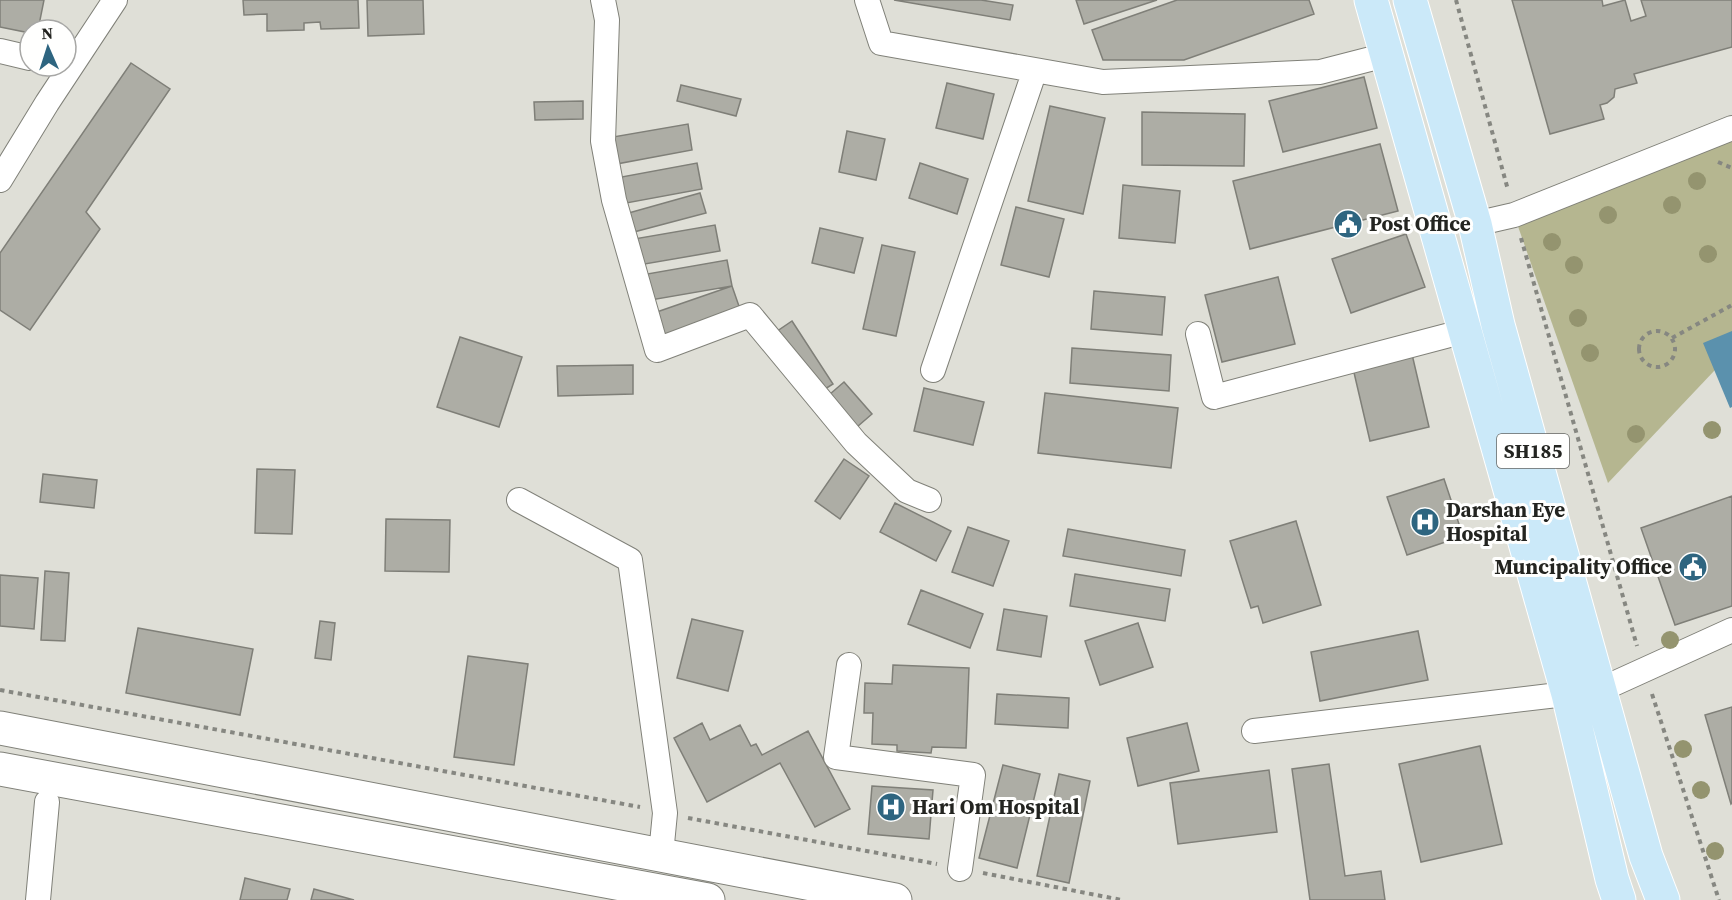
<svg xmlns="http://www.w3.org/2000/svg" width="1732" height="900" font-family="'Source Serif 4',serif">
<style>
.green{fill:#b5b690}
.water{fill:#5b91ad}
.building{fill:#adada5;stroke:#7f7f78;stroke-width:1.5}
.lines{fill:none;stroke-linecap:round;stroke-linejoin:round}
.street-casing{stroke:#808179;stroke-width:26}
.secondary-casing{stroke:#808179;stroke-width:35}
.primary-casing{stroke:#fff;stroke-width:35}
.path{stroke:#868781;stroke-width:4;stroke-dasharray:4.5 4.5;stroke-linecap:butt}
.street{stroke:#fff;stroke-width:24}
.secondary{stroke:#fff;stroke-width:33}
.primary{stroke:#cbe9f9;stroke-width:33}
.tree{fill:#94946f}
.labels{text-anchor:middle;stroke-width:6;stroke-linejoin:round;paint-order:stroke}
.shield{fill:#fffffe;stroke:#656663;stroke-width:1.5}
.shield-label{font-size:20px;font-weight:bold;fill:#232420}
.poi-label{font-size:21px;font-weight:bold;fill:#232420;stroke:#fffffe;text-anchor:start}
</style>
<rect width="100%" height="100%" fill="#dfdfd7"/>
<!-- green -->
<path class="green" d="M1732 129V352L1608 483 1514 215Z"/>
<!-- water -->
<path class="water" d="M1732 331V407L1730 408 1703 343Z"/>
<!-- building -->
<path class="building" d="M0 0H44L38 30H30V33L0 27Z
M243 0H358L359 28 321 29 320 22 304 23V30L267 31V14L244 15Z
M367 0H423L424 34 368 36Z
M894 0H981L1013 5 1010 20Z
M1076 0H1157L1084 24Z
M1177 0H1309L1314 14 1184 60H1103L1092 30Z
M1512 0H1602L1603 6 1625 0 1631 21 1646 16 1641 0H1732V47L1634 74 1637 83 1615 89 1614 97 1607 103 1600 105 1604 119 1550 134Z
M131 63 170 89 86 212 100 229 30 330 0 310V253Z
M1364 77 1377 128 1283 152 1269 101Z
M947 83 994 94 983 139 936 128Z
M681 85 741 99 736 116 677 101Z
M583 101V119L535 120 534 102Z
M1050 106 1105 118 1083 214 1028 201Z
M1142 112 1245 114 1244 166 1142 165Z
M688 124 692 150 611 165 607 138Z
M847 131 885 139 876 180 839 172Z
M1380 144 1398 211 1250 249 1233 181Z
M697 163 702 189 621 204 616 178Z
M920 163 968 179 957 214 909 198Z
M1123 185 1180 191 1175 243 1119 238Z
M700 193 706 213 630 233 625 214Z
M1016 207 1064 219 1049 277 1001 265Z
M715 225 720 251 639 265 634 239Z
M820 228 863 238 854 273 812 263Z
M1406 234 1425 287 1351 313 1332 259Z
M882 245 915 252 896 336 863 329Z
M727 260 732 286 651 300 647 274Z
M1278 277 1295 344 1222 362 1205 295Z
M732 286 741 312 660 340 651 314Z
M1094 291 1165 297 1162 335 1091 329Z
M792 321 833 384 814 396 773 334Z
M460 337 522 357 499 427 437 407Z
M1072 348 1171 355 1169 391 1070 383Z
M1411 350 1429 427 1370 441 1352 364Z
M633 365V394L558 396 557 366Z
M844 382 872 414 850 433 822 401Z
M924 388 984 402 973 445 914 431Z
M1045 393 1178 408 1171 468 1038 453Z
M844 459 869 476 840 519 815 501Z
M257 469 295 470 292 534 255 533Z
M43 474 97 480 94 508 40 502Z
M1444 479 1463 536 1407 555 1387 497Z
M1732 496V606L1675 625 1641 528Z
M895 503 951 531 936 561 880 532Z
M386 519 450 520 449 572 385 571Z
M1296 521 1321 605 1263 623 1258 606 1251 608 1230 541Z
M968 527 1009 541 993 586 952 572Z
M1068 529 1185 550 1181 576 1063 556Z
M45 571 69 573 65 641 41 640Z
M1075 574 1170 589 1165 621 1070 606Z
M0 575 38 578 34 629 0 626Z
M921 590 983 614 970 648 908 624Z
M1004 609 1047 616 1041 657 997 650Z
M692 619 743 631 728 691 677 678Z
M320 621 335 623 331 660 315 658Z
M1138 623 1153 667 1100 685 1085 641Z
M138 628 253 649 240 715 126 693Z
M1418 631 1428 680 1320 701 1311 652Z
M468 656 528 664 514 765 454 757Z
M893 665 969 668 966 748 932 747 931 753 897 751V745L872 744 873 713H864L865 683 892 684Z
M997 694 1069 698 1068 728 995 724Z
M1732 707V803L1731 804 1705 715Z
M702 723 710 740 740 725 751 746 756 744 762 755 808 731 850 809 815 827 780 763 707 802 674 738Z
M1187 723 1199 771 1138 786 1127 738Z
M1480 746 1502 844 1421 862 1399 764Z
M1329 764 1345 876 1381 871 1385 900H1310L1292 769Z
M1003 765 1040 774 1017 868 979 858Z
M1269 770 1277 832 1178 844 1170 783Z
M1059 774 1090 781 1069 883 1037 876Z
M872 786 933 790 929 839 868 834Z
M245 878 290 889 287 900H240Z
M314 889 354 900H311Z"/>
<g class="lines">
<!-- street casing -->
<g class="street-casing">
<path id="street" d="M603 0 607 20 603 141 614 200 657 350 750 315 856 443 907 491 929 500
M867 0 881 43 1103 82 1320 72 1386 55
M0 51 30 58
M0 180 47 103 115 0
M1475 224 1514 215 1732 128
M1198 334 1214 397 1465 331
M933 370 1035 70
M519 500 630 560 665 813 661 854
M849 665 836 757 973 775 960 869
M1254 731 1600 690 1732 630
M38 900 47 802"/>
</g>
<!-- secondary casing -->
<g class="secondary-casing">
<path id="secondary" d="M0 728 895 900
M0 769 708 900"/>
</g>
<!-- primary casing -->
<g class="primary-casing">
<path id="primary" d="M1371 0 1568 694 1612 879 1619 900
M1410 0 1475 224 1498 325 1646 856 1663 900"/>
</g>
<!-- path -->
<path class="path" d="M1456 0 1508 190
M1718 162 1732 168
M1521 238 1637 646
M1639 349a18 18 0 1 1 36 0a18 18 0 1 1-36 0Z
M1672 338 1732 305
M0 690 640 807
M1652 694 1719 900
M688 818 937 864
M983 873 1122 900"/>
<!-- street -->
<use href="#street" class="street"/>
<!-- secondary -->
<use href="#secondary" class="secondary"/>
<!-- primary -->
<use href="#primary" class="primary"/>
</g>
<!-- trees -->
<g class="tree">
<circle cx="1697" cy="181" r="9"/>
<circle cx="1672" cy="205" r="9"/>
<circle cx="1608" cy="215" r="9"/>
<circle cx="1552" cy="242" r="9"/>
<circle cx="1708" cy="254" r="9"/>
<circle cx="1574" cy="265" r="9"/>
<circle cx="1578" cy="318" r="9"/>
<circle cx="1590" cy="353" r="9"/>
<circle cx="1712" cy="430" r="9"/>
<circle cx="1636" cy="434" r="9"/>
<circle cx="1670" cy="640" r="9"/>
<circle cx="1683" cy="749" r="9"/>
<circle cx="1701" cy="790" r="9"/>
<circle cx="1715" cy="851" r="9"/>
</g>
<!-- icons -->
<defs>
<g id="civic-disc" transform="scale(1.5)"><circle r="9.5" fill="#2e6580" stroke="#fffffe"/><path d="M-.6-6.5H3V-4.5H.6V-3L4-1V1h2V6H-6V1h2V-1L-.6-3ZM-1.2 2.5V6h2.4V2.5Z" fill="#fff"/></g>
<g id="hospital-disc" transform="scale(1.5)"><circle r="9.5" fill="#2e6580" stroke="#fffffe"/><path d="M-5-5h3v3.5h4V-5h3V5h-3V1.5h-4V5h-3Z" fill="#fff"/></g>
</defs>
<g fill-rule="evenodd">
<use href="#civic-disc" x="1348" y="224"/>
<use href="#hospital-disc" x="1425" y="522"/>
<use href="#civic-disc" x="1693" y="567"/>
<use href="#hospital-disc" x="891" y="807"/>
</g>
<g class="labels">
<!-- shield labels -->
<rect class="shield" x="1497" y="434" width="72" height="34" rx="4.5"/>
<g class="shield-label">
<text x="1533" y="458">SH185</text>
</g>
<!-- poi labels -->
<g class="poi-label">
<text x="1369" y="231">Post Office</text>
<text x="1446" y="517">Darshan Eye<tspan x="1446" dy="24">Hospital</tspan></text>
<text x="1672" y="574" text-anchor="end">Muncipality Office</text>
<text x="912" y="814">Hari Om Hospital</text>
</g>
</g>
<!-- north arrow -->
<g transform="translate(48 48) rotate(357)"><circle r="28" fill="#fffffe" stroke="#a7a7a5" stroke-width="1.5"/>
<path d="M0-4.5L10 22L0 15L-10 22Z" fill="#2e6580"/>
<text y="-9" font-size="16" font-weight="bold" text-anchor="middle" fill="#232420">N</text>
</g>
</svg>
